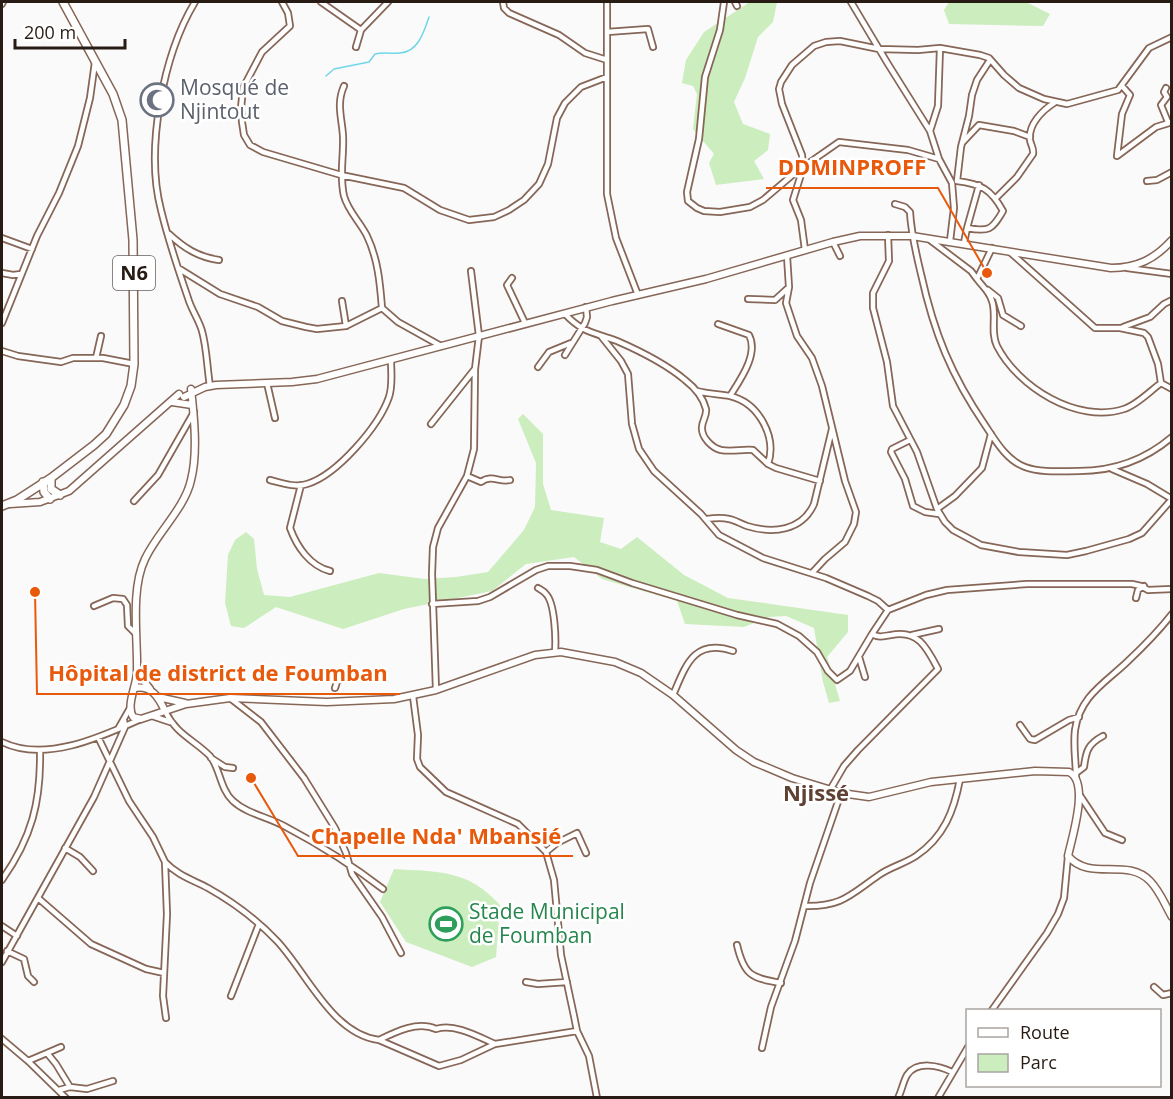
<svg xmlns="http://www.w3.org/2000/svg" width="1173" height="1099" font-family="'Open Sans',sans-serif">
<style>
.green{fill:#ccedbd}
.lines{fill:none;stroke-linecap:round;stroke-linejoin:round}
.stream{stroke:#71d6e9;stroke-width:1.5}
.minor-casing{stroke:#866657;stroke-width:8}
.major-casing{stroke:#866657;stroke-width:9}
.highway-casing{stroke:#866657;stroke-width:10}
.minor{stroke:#fff;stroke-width:4.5}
.major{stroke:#fff;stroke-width:6}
.highway{stroke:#fff;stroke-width:7}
.labels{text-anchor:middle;stroke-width:5;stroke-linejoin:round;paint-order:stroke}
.shield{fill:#fff;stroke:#685f5a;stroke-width:1.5}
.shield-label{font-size:20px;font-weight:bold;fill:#271b14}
.worship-label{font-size:21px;fill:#5b616d;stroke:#fff;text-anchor:start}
.leisure-label{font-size:21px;fill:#27864d;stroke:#fff;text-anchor:start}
.neighbourhood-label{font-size:22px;font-weight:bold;fill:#5e4132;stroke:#fff}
.leader{fill:none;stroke:#e8590c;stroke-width:2}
.callout-dot{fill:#e8590c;stroke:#fff;stroke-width:2}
.callout-label{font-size:22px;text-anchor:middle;font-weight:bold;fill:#e8590c;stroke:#fff;stroke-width:5;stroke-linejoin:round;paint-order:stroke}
</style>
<rect width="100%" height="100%" fill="#fafafa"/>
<!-- green -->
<path class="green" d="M750 2H777L773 22 758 37 745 78 734 102 743 124 770 134 768 150 754 161 764 179 716 185 709 163 714 154 693 129 697 94 693 86 682 83 686 60 704 32Z
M949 2H1026L1050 14 1043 26 949 24 944 10Z
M523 414 543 434V484L551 510 604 518 600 542 621 549 637 537 684 575 728 598 848 615V632L827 657 840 701 829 703 823 682 814 628 786 616 769 617 744 627 685 624 677 601 602 579 574 557 526 564 492 591 404 609 343 629 276 607 244 628 231 626 225 603 228 555 235 540 246 532 254 539 257 569 264 595 290 597 379 573 425 579 456 577 488 572 524 530 535 507 536 463 518 419Z
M394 869C439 872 467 869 500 905L496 957 472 967 406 942 380 902Z"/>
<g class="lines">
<!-- stream -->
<path class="stream" d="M326 76 334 69 369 62 375 54C384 52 391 54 400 53 418 52 424 32 429 17"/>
<!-- minor casing -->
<g class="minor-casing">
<path id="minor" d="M195 2C163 55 145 149 161 210 168 239 178 269 188 298 191 309 199 320 202 331 207 349 207 368 210 386
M282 2 288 13 290 26 262 52 243 88 241 108 242 122 244 135 250 145 263 152 341 175 404 188 440 210 469 220 494 217 509 210 524 200 539 184 548 164 557 118 565 103 581 87 607 77
M321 2 361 30
M503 2 504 8 509 13 559 35 585 53 607 60
M607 2V194L616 238 638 295
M724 2 720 30 705 77 699 139 687 192 688 201 697 208 704 211 720 212 750 207 763 200 796 172 839 142 908 150 939 159
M735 2 737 6
M851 2 888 64 930 131 939 159 952 183 954 208 950 241
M2 4 3 2
M607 32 648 29 653 47
M356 47 361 30 388 2
M344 86C336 104 342 118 343 136 344 157 339 175 344 196 348 211 360 222 367 236 378 259 380 283 382 308L398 322 441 346
M1122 86 1130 95 1122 114 1117 156 1156 127 1172 122
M1166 88 1164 92 1167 97 1161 105 1168 122
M930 131 938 106 940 48
M962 143 979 125 1014 131 1030 137
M957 181 961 147 969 116 972 95 977 80 990 60
M957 181C981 184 991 189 1003 211 992 230 989 232 967 228L964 243
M1147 181 1157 180 1172 172
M996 198 1017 177 1033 154C1034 148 1031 146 1030 140 1028 124 1043 110 1054 103
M895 204 905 207 910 212C911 233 916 253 921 274 934 333 951 375 985 425 995 440 1006 460 1025 467 1041 473 1062 471 1079 471 1115 471 1145 460 1172 437
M967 228 979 185
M169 234C184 248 198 257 219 260
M888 235 889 261 873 293V308L887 362 893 406 917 452 937 509 945 522 953 530 981 545 1019 552 1067 555 1086 551 1129 539 1142 533 1172 499 1147 484 1112 469
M2 238 32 249
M930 240 971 271 977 279
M833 242 840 256
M992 248 977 279C982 286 989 291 992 301 997 315 990 332 997 346 1018 387 1077 424 1124 409 1137 405 1150 391 1161 383
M805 250 801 220 793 200 803 168 802 155 782 104 779 89 781 82 792 65 814 46 826 42 840 41 879 49 918 50 940 48 980 55 989 58 1004 75 1019 88 1044 99 1067 104 1118 90 1149 48 1172 37
M1011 253 1095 328H1120L1144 333 1148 337 1158 364 1161 383 1172 389
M787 256 789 287 786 303 797 336 812 358 822 386 845 481 856 512 854 524 845 542 825 559 812 573
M178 268 220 294 258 307 282 321 306 327 317 329 346 326 382 308
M1127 268 1172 274
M2 273 13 275 21 274
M512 278 507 285 525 323
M988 290 998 298 1003 315 1021 326
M748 299 775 300 787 289
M342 301 346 326
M565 314C583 333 593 332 617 341 640 351 666 364 685 380 694 387 703 397 706 409 707 416 702 421 702 427 701 437 712 448 721 450 732 452 743 449 753 450L768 464 776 468 820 481
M2 323 37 236 59 193 78 146 90 98 95 62
M718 324 749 335C759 354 740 380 730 396
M1123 327 1150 317 1164 304 1172 300
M601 336 621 361 628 374 632 424 639 449 654 471 701 514 719 535 763 558 826 578 868 596 878 601 888 610 872 634C879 638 884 636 891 635 918 629 927 648 938 669L858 750 844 766 830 790
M2 351 18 356 61 362 73 358H103L134 364
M565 355 585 323 587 317 586 307
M96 358 101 336
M538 367 549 352 571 343
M267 383 275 418
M697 391C708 394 720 394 730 396 759 403 777 437 768 464
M431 424 474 370
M910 440 892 449 891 452 905 479 913 506 925 512 939 514
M467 476 481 482C492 474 500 483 510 480
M270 480C282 483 295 488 307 484 337 475 379 426 389 397 393 385 391 372 391 360
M301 485 290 528C297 547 310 566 330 571
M134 501 158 475 194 412
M937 509 955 496 982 468 991 434
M706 519C714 518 721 517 729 519 735 520 741 524 747 526 773 534 802 531 814 504L832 429
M538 588C541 590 544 591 546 594 555 603 556 639 555 652
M1136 598 1138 590 1144 586
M432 604 478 601 490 597 536 570 548 566H570L597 570 632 583 737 615 777 624 799 636 817 652 828 671 837 680 850 671 872 634
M94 606 113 598 123 599 127 605 128 626 135 633
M888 610 926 595 947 590 1027 584H1132L1141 586 1148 590 1172 589
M912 635 939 629
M859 657 865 677
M335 688 337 682 348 673
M436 690 432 574 433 547 438 528 467 476 474 449 475 369 479 336 471 271
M673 695C686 665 694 638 733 651
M413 696 418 735 417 759 420 767 446 792 518 824 546 852 554 880 561 955 574 1016 577 1031 589 1056 597 1098
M230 698 261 722 304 778 335 828 346 853 352 874 382 917 401 953
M165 711C177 735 193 739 210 756 220 768 220 789 233 801 247 814 269 817 286 827 320 845 352 865 383 889
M152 716 170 722
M1020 725 1030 739 1035 740 1069 720 1079 717
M118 729 130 708
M98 737 129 801 153 837 165 862 167 914 163 996 166 1018
M2 742C45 763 101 737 141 719
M211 758 225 767 233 768
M1076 773 1084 767C1086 751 1088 744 1103 736
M1076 777C1076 761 1073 746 1075 730 1080 696 1105 683 1127 662 1143 647 1158 632 1172 614
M1079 794 1105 833 1122 840
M65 848 80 857 93 871
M546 852 557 843 577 833 586 853
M165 862C177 875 193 880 208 888 233 902 257 920 277 941 307 973 332 1034 379 1040L439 1066 461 1060 495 1044 577 1031
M2 880C32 837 41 802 40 750
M38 898 91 944 146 969 164 973
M804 906C842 907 850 895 879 875 890 867 904 864 916 856 944 837 954 811 960 779
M2 926 17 936
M737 945C744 975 751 978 781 983
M7 951 24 959 28 976 34 982
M2 962 94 797 125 727 124 720
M526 982 538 984 567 982
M1154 987 1163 995 1172 993
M231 996 259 924
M992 1010 1047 933 1058 914 1064 898 1068 856
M2 1039 28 1061 66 1098
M379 1040C397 1031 418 1021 436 1029 455 1023 479 1037 495 1044
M762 1048 771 1007 795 941 810 883 841 793
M47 1053 61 1047
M28 1061 47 1053 56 1064 70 1087
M59 1090 70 1087 87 1089 113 1081
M898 1098C902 1090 903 1082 907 1075 917 1060 940 1066 952 1072
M938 1098 968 1047"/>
</g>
<!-- major casing -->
<g class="major-casing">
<path id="major" d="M191 389C194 416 198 453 191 480 185 508 157 533 145 559 130 590 138 639 137 673 136 687 126 705 133 717L141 719 186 704 230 698 327 702 394 699 436 690 535 655 561 652 615 662 641 673 673 695 736 750 754 762 792 778 841 793 869 797 931 782 1035 771 1069 772C1090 782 1072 837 1068 856 1090 882 1127 857 1150 881 1160 891 1165 905 1172 917
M184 397 205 387 216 385 292 382 317 379 612 301 706 279 833 242 860 236H912L1111 268C1137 268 1155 259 1172 240
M172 402 192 405
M10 504 40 502 69 491 179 394
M137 672 150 689
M135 688C152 685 159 698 165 711
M158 697 185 703"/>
</g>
<!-- highway casing -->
<g class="highway-casing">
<path id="highway" d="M51 478V489L60 495
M43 482 44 492 50 499
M2 506 17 500 51 478 94 445 106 434 124 405 131 386 134 364 133 240 122 120 113 94 63 2"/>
</g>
<!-- minor -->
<use href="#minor" class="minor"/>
<!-- major -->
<use href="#major" class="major"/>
<!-- highway -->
<use href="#highway" class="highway"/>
</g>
<!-- icons -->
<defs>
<g id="mosque-ring" transform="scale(1.725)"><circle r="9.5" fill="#fff" stroke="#6b7280" stroke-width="1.5"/><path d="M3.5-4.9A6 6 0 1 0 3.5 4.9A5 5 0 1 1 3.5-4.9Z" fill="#6b7280"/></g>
<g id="stadium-ring" transform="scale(1.725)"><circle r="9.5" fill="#fff" stroke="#2e9e5b" stroke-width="1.5"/><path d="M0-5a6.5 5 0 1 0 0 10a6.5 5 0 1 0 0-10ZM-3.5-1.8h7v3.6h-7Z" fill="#2e9e5b"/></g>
</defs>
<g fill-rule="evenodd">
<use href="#mosque-ring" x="157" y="100"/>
<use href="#stadium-ring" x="446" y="924"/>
</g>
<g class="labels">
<!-- shield labels -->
<rect class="shield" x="113" y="256" width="42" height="34" rx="4.5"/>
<g class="shield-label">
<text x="134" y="280">N6</text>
</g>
<!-- worship labels -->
<g class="worship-label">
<text x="180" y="95">Mosqué de<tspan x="180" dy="24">Njintout</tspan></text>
</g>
<!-- leisure labels -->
<g class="leisure-label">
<text x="469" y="919">Stade Municipal<tspan x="469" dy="24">de Foumban</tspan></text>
</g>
<!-- neighbourhood labels -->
<g class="neighbourhood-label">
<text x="816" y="801">Njissé</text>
</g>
</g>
<!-- callouts -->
<path class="leader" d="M987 273L938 188H766M35 592L37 694H400M251 778L298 856H573"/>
<g class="callout-dot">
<circle cx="987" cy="273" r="6"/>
<circle cx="35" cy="592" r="6"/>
<circle cx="251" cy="778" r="6"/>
</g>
<g class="callout-label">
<text x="852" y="175">DDMINPROFF</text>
<text x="218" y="681">Hôpital de district de Foumban</text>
<text x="436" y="844">Chapelle Nda' Mbansié</text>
</g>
<!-- border -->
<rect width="1173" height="1099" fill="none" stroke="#271b14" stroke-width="6"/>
<!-- legend -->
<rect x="966" y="1009" width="195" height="78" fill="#ffffff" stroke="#a9a4a1" stroke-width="1.5"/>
<rect x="978" y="1028" width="30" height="9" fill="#ffffff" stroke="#a9a4a1" stroke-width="1.5"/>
<text x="1020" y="1039" font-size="18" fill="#271b14">Route</text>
<rect x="978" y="1054" width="30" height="18" fill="#ccedbd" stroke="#a9a4a1" stroke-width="1.5"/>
<text x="1020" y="1069" font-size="18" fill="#271b14">Parc</text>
<!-- scale -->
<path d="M15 39v9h110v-9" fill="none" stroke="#271b14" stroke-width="3"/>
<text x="24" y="39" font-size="18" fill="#271b14" stroke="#ffffff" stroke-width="4.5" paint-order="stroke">200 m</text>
</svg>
